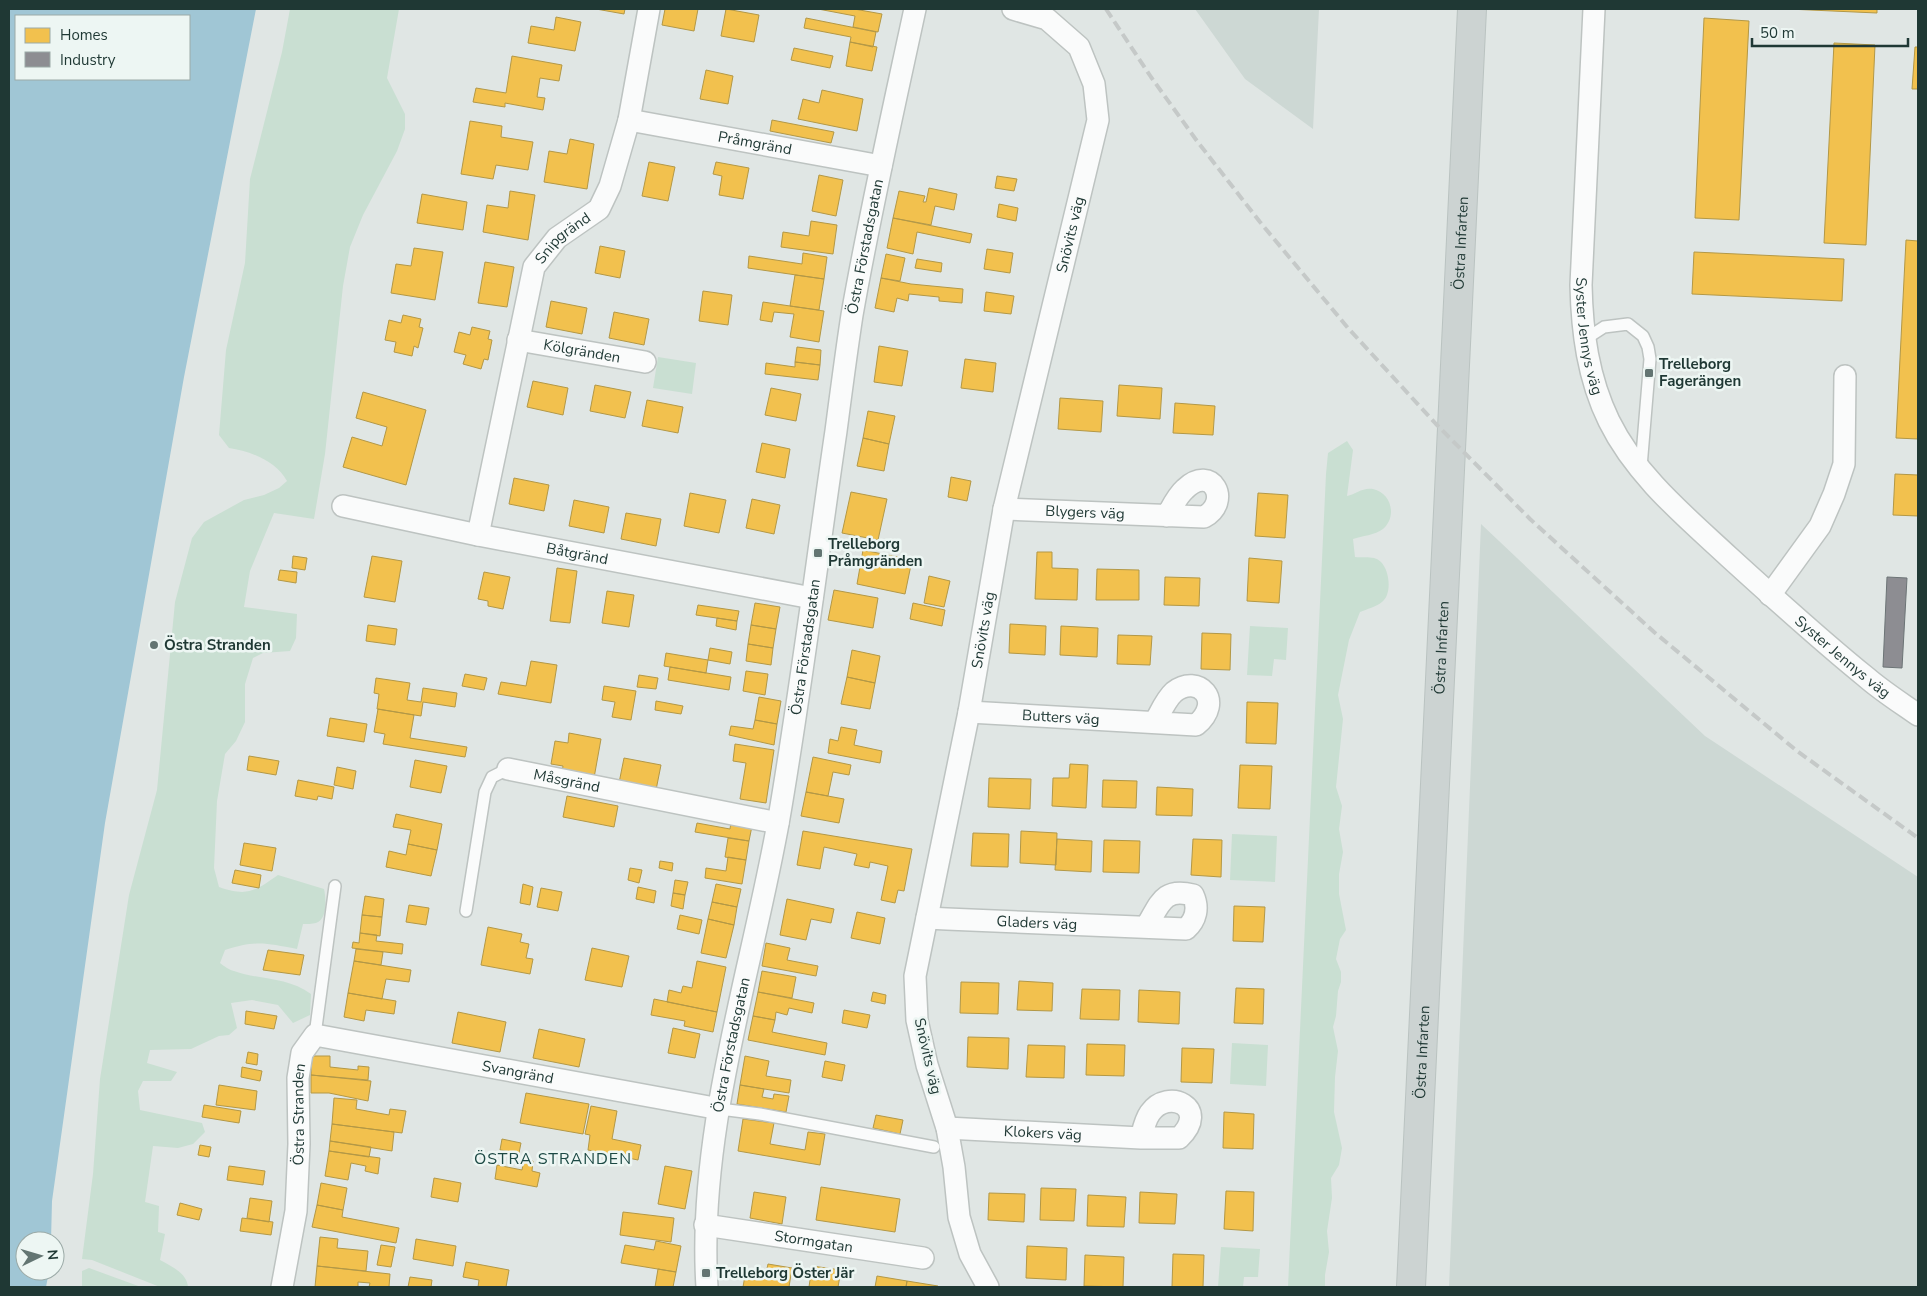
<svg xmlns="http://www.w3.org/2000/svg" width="1927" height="1296" font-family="'Nunito Sans',sans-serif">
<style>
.built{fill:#cdd8d4}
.green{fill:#c9dfd2}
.water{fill:#a0c6d5;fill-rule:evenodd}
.homes{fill:#f2c14e;stroke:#b39846}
.industry{fill:#8d8d92;stroke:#6c7476}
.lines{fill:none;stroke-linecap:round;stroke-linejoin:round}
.service-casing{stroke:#bdc3c1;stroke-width:14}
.minor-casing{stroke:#bdc3c1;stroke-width:24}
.primary-casing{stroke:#bac3c1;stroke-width:30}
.service{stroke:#fafbfb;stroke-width:11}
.minor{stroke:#fafbfb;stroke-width:21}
.primary{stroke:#ccd3d2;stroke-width:28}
.rail{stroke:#c5c9c8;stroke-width:4;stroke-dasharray:10 5;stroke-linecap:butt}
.poi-dot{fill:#637572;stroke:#edf6f3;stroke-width:2}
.labels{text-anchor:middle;stroke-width:5;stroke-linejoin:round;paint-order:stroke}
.street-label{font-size:15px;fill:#1f3834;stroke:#edf6f3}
.poi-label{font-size:15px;font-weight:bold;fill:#1f3834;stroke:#edf6f3;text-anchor:start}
.neighbourhood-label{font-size:16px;letter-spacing:1px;fill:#1c4944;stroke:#edf6f3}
</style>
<rect width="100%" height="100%" fill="#e0e6e4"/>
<!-- built -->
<path class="built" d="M1195 9H1319L1313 129 1245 79Z
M1481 524 1705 736 1918 877V1287H1449Z"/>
<!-- green -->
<path class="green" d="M290 9H399L387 78 405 114V129L397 151 363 215 350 247 343 286 325 454 314 519 274 513 250 571 244 607 297 614 296 638 290 651 263 653 253 658 245 684V722L236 741 225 754 217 801 214 868 219 887C248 897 255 891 278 875L324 889C326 898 328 919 316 923 312 924 307 924 303 924L297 949C266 943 256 940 225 950L220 963C224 966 229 970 234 971 259 980 288 977 311 994L310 1015 293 1023 278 1005 252 1000 231 1003 237 1028 229 1035 219 1036 191 1049 150 1050 147 1063 177 1072 171 1081H143L138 1091 140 1110 202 1123 205 1132 193 1144 178 1148 153 1146 145 1202 159 1206 158 1232 165 1234 160 1260C171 1266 187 1273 188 1287H160L92 1260 82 1259 93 1174 100 1079 129 895 157 790 175 602 192 538 204 522 244 500 264 495 279 488 287 481C276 461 250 451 229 448L219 435 226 350 245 263 250 179 282 52Z
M658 357 696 363 692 394 653 388Z
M1347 441 1353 450 1347 496C1356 494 1363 487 1373 489 1392 493 1397 517 1383 529 1375 535 1362 536 1353 539L1355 557C1363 558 1375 555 1381 562 1390 571 1392 595 1382 602 1376 607 1367 609 1360 612L1349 640 1338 695 1343 719 1336 787 1342 806 1339 829 1343 852 1339 874V894L1346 930 1340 939 1336 959 1341 972V982L1338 991 1336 1016 1333 1027 1338 1051 1335 1077 1334 1112 1342 1148 1339 1165 1331 1178 1332 1198 1327 1231 1329 1252 1325 1275V1287H1288L1326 474 1328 453Z
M1250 626 1288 628 1286 660 1274 659 1272 676 1247 675Z
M1232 834 1277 836 1275 882 1230 880Z
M1232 1043 1268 1045 1266 1086 1230 1084Z
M1221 1247 1260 1249 1258 1277H1244L1243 1287H1218Z
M89 1268 141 1287H82V1271Z"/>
<!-- water -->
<path class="water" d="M9 9H256L184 377 105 823 52 1201 51 1241H25V1271H49L46 1287H9ZM16 16H189V79H16Z"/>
<!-- homes -->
<path class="homes" d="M596 9H625L624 14Z
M665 9H698L694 31 662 25Z
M726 9 759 15 754 42 721 36Z
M818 9H854L882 14 878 32 853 27 855 16Z
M1788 9H1877V13Z
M556 17 581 22 575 51 528 43 531 26 554 30Z
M806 18 876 32 873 47 850 42 851 37 804 28Z
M1704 18 1749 21 1739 220 1695 218Z
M850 42 877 47 872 71 846 66Z
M1834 43 1875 45 1866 245 1824 243Z
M1915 47H1918V89H1912Z
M794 48 833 56 830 68 791 60Z
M512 56 562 65 559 81 540 78 537 97 545 98 543 110 505 103V107L473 102 476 88 506 93Z
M706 70 733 76 728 104 700 99Z
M822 90 863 99 857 131 798 119 803 99 819 103Z
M772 120 834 132 831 143 770 131Z
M470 121 502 126 501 137 533 142 528 170 496 165 493 179 461 174Z
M570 139 594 144 587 189 544 182 549 151 567 154Z
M649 162 675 167 668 201 642 196Z
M716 162 749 168 743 199 719 195 722 176 713 174Z
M819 175 843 180 836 216 812 211Z
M997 176 1017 179 1014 191 995 188Z
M929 188 957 194 954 210 935 206 931 225 893 218 899 191 925 196 923 202H926Z
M510 191 535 195 528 240 483 232 487 205 508 208Z
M422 194 467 202 463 230 417 223Z
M999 204 1018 208 1016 221 997 217Z
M893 218 972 234 970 243 917 232 913 254 887 248Z
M811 221 837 225 833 254 781 247 783 232 809 236Z
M1906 240 1918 241V439L1896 438Z
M600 246 625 251 620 278 595 273Z
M414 248 443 252 435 300 391 293 396 264 411 266Z
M987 249 1013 253 1010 273 984 269Z
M1694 252 1844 259 1842 301 1692 294Z
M803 253 827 257 824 279 748 268 749 256 802 264Z
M886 254 905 258 900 281 881 278Z
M917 259 942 263 941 272 915 268Z
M485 262 514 267 507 307 478 303Z
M795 275 824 279 819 310 790 306Z
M881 278 911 284 963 289 962 303 939 301V297L909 294 908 301 897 298 894 312 875 308Z
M703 291 732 295 728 325 699 321Z
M986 292 1014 296 1011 314 984 311Z
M551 301 587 308 582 334 546 327Z
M763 302 824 311 819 342 790 337 794 314 774 312 772 322 760 320Z
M614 312 649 319 644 345 609 338Z
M403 315 421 319 419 327 423 328 418 348 414 346 412 356 394 352 396 342 385 340 389 320 401 323Z
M472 327 490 331 488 339 492 340 488 360 484 359 481 369 463 364 466 355 454 352 459 332 470 335Z
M879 346 908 351 902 386 874 382Z
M797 347 821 350 820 365 795 362Z
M965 359 996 363 993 392 961 388Z
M795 362 820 365 818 380 765 374 766 363 795 367Z
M533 381 568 388 563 415 527 407Z
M595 385 631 392 625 418 590 411Z
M1119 385 1162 388 1160 419 1117 416Z
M771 388 801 394 796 421 765 415Z
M363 392 426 410 406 485 343 467 352 437 382 446 387 427 356 418Z
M1060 398 1103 401 1101 432 1058 429Z
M647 400 683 407 678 433 642 426Z
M1175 403 1215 406 1213 435 1173 433Z
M868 411 895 416 889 444 863 438Z
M863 438 889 444 884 471 857 466Z
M762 443 790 449 785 478 756 472Z
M1895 474 1918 475V516L1893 515Z
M951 477 971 481 967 501 948 497Z
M514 478 549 485 544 511 509 504Z
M851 492 887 499 878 540 842 533Z
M690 493 726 500 719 533 684 526Z
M1258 493 1288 495 1285 538 1255 536Z
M752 499 780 505 774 534 746 528Z
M574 500 609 507 604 533 569 526Z
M626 513 661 519 656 546 621 539Z
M863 550 912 560 905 594 857 584Z
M1037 552H1052V568L1078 569 1077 600 1035 599Z
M293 556 307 558 305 570 292 568Z
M372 556 402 561 395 602 364 597Z
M1249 558 1282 561 1279 603 1247 601Z
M557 568 577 571 570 623 550 621Z
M1097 569 1139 570V600H1096Z
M280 570 297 572 296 583 278 580Z
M484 572 510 577 503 609 488 606V601L478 599Z
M929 576 950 581 944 607 924 603Z
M1165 577 1200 578 1199 606 1164 605Z
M834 590 878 598 873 628 828 620Z
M607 591 634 595 629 627 602 623Z
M755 603 780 607 776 629 751 625Z
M913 603 945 610 942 626 910 619Z
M698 605 739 611 737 621 696 615Z
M717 618 737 621 736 630 716 626Z
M1010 624 1046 626 1045 655 1009 653Z
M368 625 397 629 395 645 366 641Z
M751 625 776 629 773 648 748 644Z
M1061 626 1098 628 1097 657 1060 655Z
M1202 633 1231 634 1230 670 1201 669Z
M1118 635 1152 636 1150 665 1117 664Z
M748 644 773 648 771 665 746 661Z
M710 648 732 652 730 664 708 660Z
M852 650 880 656 875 683 847 677Z
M666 653 708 660 706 673 664 666Z
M531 661 557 665 551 703 498 694 501 682 526 686Z
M670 667 731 677 729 690 668 680Z
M746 671 768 674 765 695 743 691Z
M465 674 487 678 484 690 462 686Z
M639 675 658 678 656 689 637 687Z
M847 677 875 683 870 709 841 704Z
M376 678 410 683 407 700 421 702 423 688 457 693 455 707 423 702 421 716 377 709 379 694 374 693Z
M604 686 636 691 631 720 612 717 615 702 602 700Z
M759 697 781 701 777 724 755 720Z
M656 701 683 706 681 714 655 710Z
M1247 702 1278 703 1276 744 1246 743Z
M378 709 414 715 410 738 467 747 465 757 383 744 385 734 374 732Z
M330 718 367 724 364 742 327 736Z
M755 720 777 724 774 745 729 735 731 726 753 729Z
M841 727 857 730 854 745 882 751 880 763 828 753 830 739 838 741Z
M569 733 601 739 594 778 562 772 563 766 551 764 555 741 568 743Z
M735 744 774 750 766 803 740 799 746 763 733 761Z
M249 756 279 761 276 775 247 770Z
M813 757 851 765 849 775 833 772 828 796 806 792Z
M624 758 661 765 656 790 619 783Z
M415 760 447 766 441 793 410 787Z
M1070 764 1088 765 1086 808 1052 806 1053 778H1069Z
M1240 765 1272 766 1270 809 1238 808Z
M337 767 356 771 353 789 334 785Z
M989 778 1031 779 1030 809 988 807Z
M298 780 334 787 332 799 318 796 317 800 295 796Z
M1103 780 1137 781 1136 808 1102 807Z
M1157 787 1193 789 1192 816 1156 815Z
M806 792 844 799 839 823 801 816Z
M567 796 618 806 614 827 563 817Z
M396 814 442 824 437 850 408 844 411 830 393 827Z
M731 822 752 826 749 841 695 832 697 823 730 829Z
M803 831 912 849 904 891 898 890 895 903 881 900 888 866 870 862 869 868 854 865 857 854 824 847 820 869 797 865Z
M1021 831 1057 833 1056 865 1020 863Z
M973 833 1009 834 1008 867 971 866Z
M728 838 749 841 746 860 725 857Z
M1057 839 1092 841 1091 872 1055 870Z
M1193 839 1222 840 1221 877 1191 875Z
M1104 840 1140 841 1139 873 1103 872Z
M244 843 276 848 272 871 240 865Z
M408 844 437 850 431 876 386 867 389 851 406 855Z
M728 857 746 860 742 884 705 878 706 868 726 871Z
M660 861 673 863 672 871 659 868Z
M630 868 642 870 639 883 628 880Z
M235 870 261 875 259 888 232 883Z
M675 880 688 882 685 895 673 893Z
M523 884 533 887 530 905 520 903Z
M716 884 741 889 737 907 712 902Z
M638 887 656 891 654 903 636 899Z
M541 888 562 892 558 911 537 907Z
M673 893 685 895 683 909 671 906Z
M365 896 384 899 382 917 362 915Z
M787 899 834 909 831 923 811 919 806 940 780 935Z
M712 902 737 907 734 925 708 919Z
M409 905 429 908 426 925 406 922Z
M1234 906 1265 907 1263 942 1233 941Z
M857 912 885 918 880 944 851 938Z
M362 915 382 917 380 936 360 933Z
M680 915 702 920 699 934 677 929Z
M708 919 734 925 726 958 701 953Z
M488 927 522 934 520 942 529 944 526 958 533 959 530 974 481 965Z
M360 933 377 935 376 941 403 944 402 954 352 948 353 942 359 943Z
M766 943 790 948 787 960 818 966 816 976 762 966Z
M592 948 629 956 622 987 585 980Z
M356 949 383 952 381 965 354 961Z
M268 950 304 955 300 975 263 970Z
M354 961 411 970 409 982 386 979 382 999 348 993Z
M697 961 726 967 717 1012 667 1002 669 990 681 993 683 986 692 988Z
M762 971 796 977 792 998 758 992Z
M1019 981 1053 983 1052 1011 1017 1010Z
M961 982 999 983 998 1014 960 1013Z
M1236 988 1264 989 1263 1024 1234 1023Z
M1082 989 1120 990 1119 1020 1080 1019Z
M1139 990 1180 992 1179 1024 1138 1022Z
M758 992 814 1003 812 1013 789 1008 787 1015 776 1012 775 1020 753 1016Z
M873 992 886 995 885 1004 871 1001Z
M348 993 396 1001 394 1014 366 1010 364 1021 344 1017Z
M654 999 717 1012 713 1032 684 1026 685 1021 651 1015Z
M844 1010 870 1015 867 1028 842 1023Z
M246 1011 277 1016 274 1029 245 1024Z
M458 1012 506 1022 500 1052 452 1043Z
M753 1016 775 1020 772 1032 827 1043 825 1055 748 1040Z
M673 1028 700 1034 695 1058 668 1053Z
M539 1029 585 1039 579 1067 533 1058Z
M968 1037 1009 1038 1008 1069 967 1067Z
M1087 1044 1125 1045 1124 1076 1086 1075Z
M1028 1045 1065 1046 1064 1078 1026 1077Z
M1182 1048 1214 1049 1212 1083 1181 1082Z
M248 1052 258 1054 257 1065 246 1063Z
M312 1056H330V1067L358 1070V1066L369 1067 368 1080 311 1075Z
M745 1056 769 1061 766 1076 791 1080 789 1093 740 1085Z
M825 1061 845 1065 842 1081 822 1077Z
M242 1067 262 1071 260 1081 241 1077Z
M311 1075 371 1081 368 1101 329 1093H311Z
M219 1085 257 1091 255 1110 216 1105Z
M740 1085 764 1089 762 1097 773 1099 774 1094 789 1096 786 1112 737 1104Z
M526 1093 589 1104 583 1134 520 1123Z
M334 1098 357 1100 356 1109 389 1115 390 1109 406 1111 402 1133 332 1124Z
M204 1105 241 1111 239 1123 202 1117Z
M591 1106 617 1111 612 1139 641 1145 638 1160 588 1150 590 1135 585 1134Z
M1224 1112 1254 1114 1253 1149 1223 1148Z
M876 1115 903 1120 900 1134 873 1128Z
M743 1119 774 1123 770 1144 805 1150 808 1132 825 1134 820 1165 738 1151Z
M332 1124 394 1132 392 1151 330 1141Z
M502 1139 521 1143 519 1153 500 1150Z
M330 1141 371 1147 369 1157 329 1151Z
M200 1145 211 1147 209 1157 198 1155Z
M329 1151 380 1158 378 1174 365 1171 366 1166 351 1163 348 1180 325 1176Z
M524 1159 533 1161 532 1171 540 1173 537 1187 495 1179 497 1165 522 1170Z
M229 1166 265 1171 263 1185 227 1180Z
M665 1166 692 1171 685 1209 658 1204Z
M434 1178 461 1183 458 1202 431 1197Z
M321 1183 347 1188 343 1210 317 1205Z
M821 1187 900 1199 895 1232 816 1220Z
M1041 1188 1076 1189 1074 1221 1040 1220Z
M1226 1191 1254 1192 1253 1231 1224 1229Z
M754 1192 786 1197 782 1224 750 1218Z
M1140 1192 1177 1194 1175 1224 1139 1223Z
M989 1193 1025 1194 1024 1222 988 1220Z
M1088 1195 1126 1197 1124 1227 1087 1226Z
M250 1198 272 1201 269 1222 247 1218Z
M180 1203 202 1209 199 1220 177 1215Z
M317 1205 343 1210 342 1217 399 1228 396 1243 312 1227Z
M623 1212 674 1218 671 1242 620 1235Z
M242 1218 273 1222 271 1235 240 1231Z
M320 1237 338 1239 337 1248 368 1251 366 1271 317 1266Z
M416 1239 456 1246 453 1266 413 1259Z
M656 1241 681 1246 676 1272 621 1263 625 1245 654 1250Z
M381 1245 395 1247 391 1267 377 1265Z
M1027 1246 1067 1248 1066 1280 1026 1278Z
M1173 1254 1204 1255 1203 1287H1172Z
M1085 1255 1124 1257 1123 1287 1084 1286Z
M466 1262 509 1270 506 1287H478L479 1280 463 1277Z
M768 1264 792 1268 789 1287H743L746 1270 766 1273Z
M317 1266 390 1274 389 1287H369L370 1283 358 1282V1287H315Z
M812 1266 841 1270 838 1287H809Z
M658 1269 676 1272 673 1287H655Z
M877 1276 907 1281 906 1287H875Z
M410 1277 432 1280 431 1287H408Z
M907 1281 938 1286 937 1287H906Z"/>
<!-- industry -->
<path class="industry" d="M1887 577 1907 578 1902 668 1883 667Z"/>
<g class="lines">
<!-- service casing -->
<g class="service-casing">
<path id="service" d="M1584 340 1604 327 1628 324 1643 336 1648 347 1650 359 1641 467
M466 911 485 792 492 777 508 769
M315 1035 335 886
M720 1109 760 1114 934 1147"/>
</g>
<!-- minor casing -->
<g class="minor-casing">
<g id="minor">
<path id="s1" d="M1594 9 1581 285C1582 332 1588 378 1609 421 1636 476 1685 516 1729 557 1774 598 1819 639 1866 677 1882 691 1901 703 1918 715"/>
<path id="s2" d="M629 120 881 166"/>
<path id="s3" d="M518 340 645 362"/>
<path id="s4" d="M343 506 478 535 812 598"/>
<path id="s5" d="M1004 509 1204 517C1232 502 1212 463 1185 489 1177 496 1172 507 1167 516"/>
<path id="s6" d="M478 535 534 267 557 238 599 209 610 186 629 120 649 9"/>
<path d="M1770 595 1820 526 1834 494 1844 464 1845 376"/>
<path id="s7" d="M969 712 1196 725C1225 701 1198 673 1174 692 1166 699 1160 713 1155 722"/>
<path id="s8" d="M508 769 778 823"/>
<path id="s9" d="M927 918 947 919 1186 929C1196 920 1199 908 1193 895 1162 887 1160 905 1146 927"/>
<path id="s10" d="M947 1128 1141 1138H1179C1211 1108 1168 1087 1150 1113 1145 1120 1143 1130 1141 1138"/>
<path id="s11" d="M705 1225 923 1258"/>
<path id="s12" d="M282 1287 296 1211 299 1144 298 1078 302 1053 315 1035 720 1109"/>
<path id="s13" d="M707 1287C697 1131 752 971 779 818 801 690 817 560 836 431 841 393 846 354 852 315 870 212 893 111 915 9"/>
<path id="s14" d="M988 1287 970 1254 959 1217 954 1167 947 1128 927 1065 917 1020 915 976 969 712 1004 509 1098 120 1094 84 1079 47 1047 19 1013 9"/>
</g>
</g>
<!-- primary casing -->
<g class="primary-casing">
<g id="primary">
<path id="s15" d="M1411 1287 1472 9"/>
</g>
</g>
<!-- service -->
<use href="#service" class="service"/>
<!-- minor -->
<use href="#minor" class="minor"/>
<!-- primary -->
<use href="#primary" class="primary"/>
<!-- rail -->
<path class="rail" d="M1106 9 1151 77 1197 141 1260 222 1348 328 1436 424 1530 519 1654 632 1797 751 1918 838"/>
</g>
<!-- markers -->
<g class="poi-dot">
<rect x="1644" y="368" width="10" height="10" rx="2.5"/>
<rect x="813" y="548" width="10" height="10" rx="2.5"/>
<circle cx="154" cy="645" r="5"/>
<rect x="701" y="1268" width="10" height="10" rx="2.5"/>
</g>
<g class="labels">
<!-- street labels -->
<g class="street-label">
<text dy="5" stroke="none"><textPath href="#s2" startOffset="128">Pråmgränd</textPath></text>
<text dy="5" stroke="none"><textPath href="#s14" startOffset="1080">Snövits väg</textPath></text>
<text dy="5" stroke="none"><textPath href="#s6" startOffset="315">Snipgränd</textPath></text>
<text dy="5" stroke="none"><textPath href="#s15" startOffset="1045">Östra Infarten</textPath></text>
<text dy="5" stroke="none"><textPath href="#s13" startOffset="1054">Östra Förstadsgatan</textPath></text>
<text dy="5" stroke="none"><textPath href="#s1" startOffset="328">Syster Jennys väg</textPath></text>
<text dy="5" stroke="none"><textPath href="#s3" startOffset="65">Kölgränden</textPath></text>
<text dy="5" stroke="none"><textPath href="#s5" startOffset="81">Blygers väg</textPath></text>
<text dy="5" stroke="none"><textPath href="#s4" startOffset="239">Båtgränd</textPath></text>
<text dy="5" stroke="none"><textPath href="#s14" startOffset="675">Snövits väg</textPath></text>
<text dy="5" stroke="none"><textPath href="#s13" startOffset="649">Östra Förstadsgatan</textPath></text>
<text dy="5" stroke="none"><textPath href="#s15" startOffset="640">Östra Infarten</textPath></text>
<text dy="5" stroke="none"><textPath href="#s1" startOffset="750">Syster Jennys väg</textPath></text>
<text dy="5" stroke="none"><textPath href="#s7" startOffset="92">Butters väg</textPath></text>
<text dy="5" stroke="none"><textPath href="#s8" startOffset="60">Måsgränd</textPath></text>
<text dy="5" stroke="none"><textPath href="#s9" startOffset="110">Gladers väg</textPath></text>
<text dy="5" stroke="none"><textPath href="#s13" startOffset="244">Östra Förstadsgatan</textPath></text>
<text dy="5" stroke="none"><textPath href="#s15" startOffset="235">Östra Infarten</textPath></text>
<text transform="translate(928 1056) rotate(77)" y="5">Snövits väg</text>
<text dy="5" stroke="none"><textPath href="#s12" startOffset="464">Svangränd</textPath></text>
<text dy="5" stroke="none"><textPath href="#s12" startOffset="174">Östra Stranden</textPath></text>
<text dy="5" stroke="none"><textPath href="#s10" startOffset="96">Klokers väg</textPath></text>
<text dy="5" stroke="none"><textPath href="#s11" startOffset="110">Stormgatan</textPath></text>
</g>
<!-- poi labels -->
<g class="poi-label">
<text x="1659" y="369">Trelleborg<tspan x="1659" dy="17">Fagerängen</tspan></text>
<text x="828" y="549">Trelleborg<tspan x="828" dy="17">Pråmgränden</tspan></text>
<text x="164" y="650">Östra Stranden</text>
<text x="716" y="1278">Trelleborg Öster Jär</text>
</g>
<!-- neighbourhood labels -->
<g class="neighbourhood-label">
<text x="553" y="1164">ÖSTRA STRANDEN</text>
</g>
</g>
<!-- border -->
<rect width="1927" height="1296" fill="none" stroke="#1f3834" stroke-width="20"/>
<!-- legend -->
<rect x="15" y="15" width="175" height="65" fill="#edf6f3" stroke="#9baaa7"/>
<rect x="25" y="28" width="25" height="15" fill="#f2c14e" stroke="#9baaa7"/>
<text x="60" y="40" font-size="15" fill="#1f3834">Homes</text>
<rect x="25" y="52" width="25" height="15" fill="#8d8d92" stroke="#9baaa7"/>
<text x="60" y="65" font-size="15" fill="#1f3834">Industry</text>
<!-- north arrow -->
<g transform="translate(40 1256) rotate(85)"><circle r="24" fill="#edf6f3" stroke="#9baaa7"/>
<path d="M0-4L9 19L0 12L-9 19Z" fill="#637572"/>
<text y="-8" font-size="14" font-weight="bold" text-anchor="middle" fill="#1f3834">N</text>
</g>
<!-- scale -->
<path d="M1752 38v8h156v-8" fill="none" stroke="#1f3834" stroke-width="2.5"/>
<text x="1760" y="38" font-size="15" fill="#1f3834" stroke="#edf6f3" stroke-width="4" paint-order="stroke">50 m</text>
</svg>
